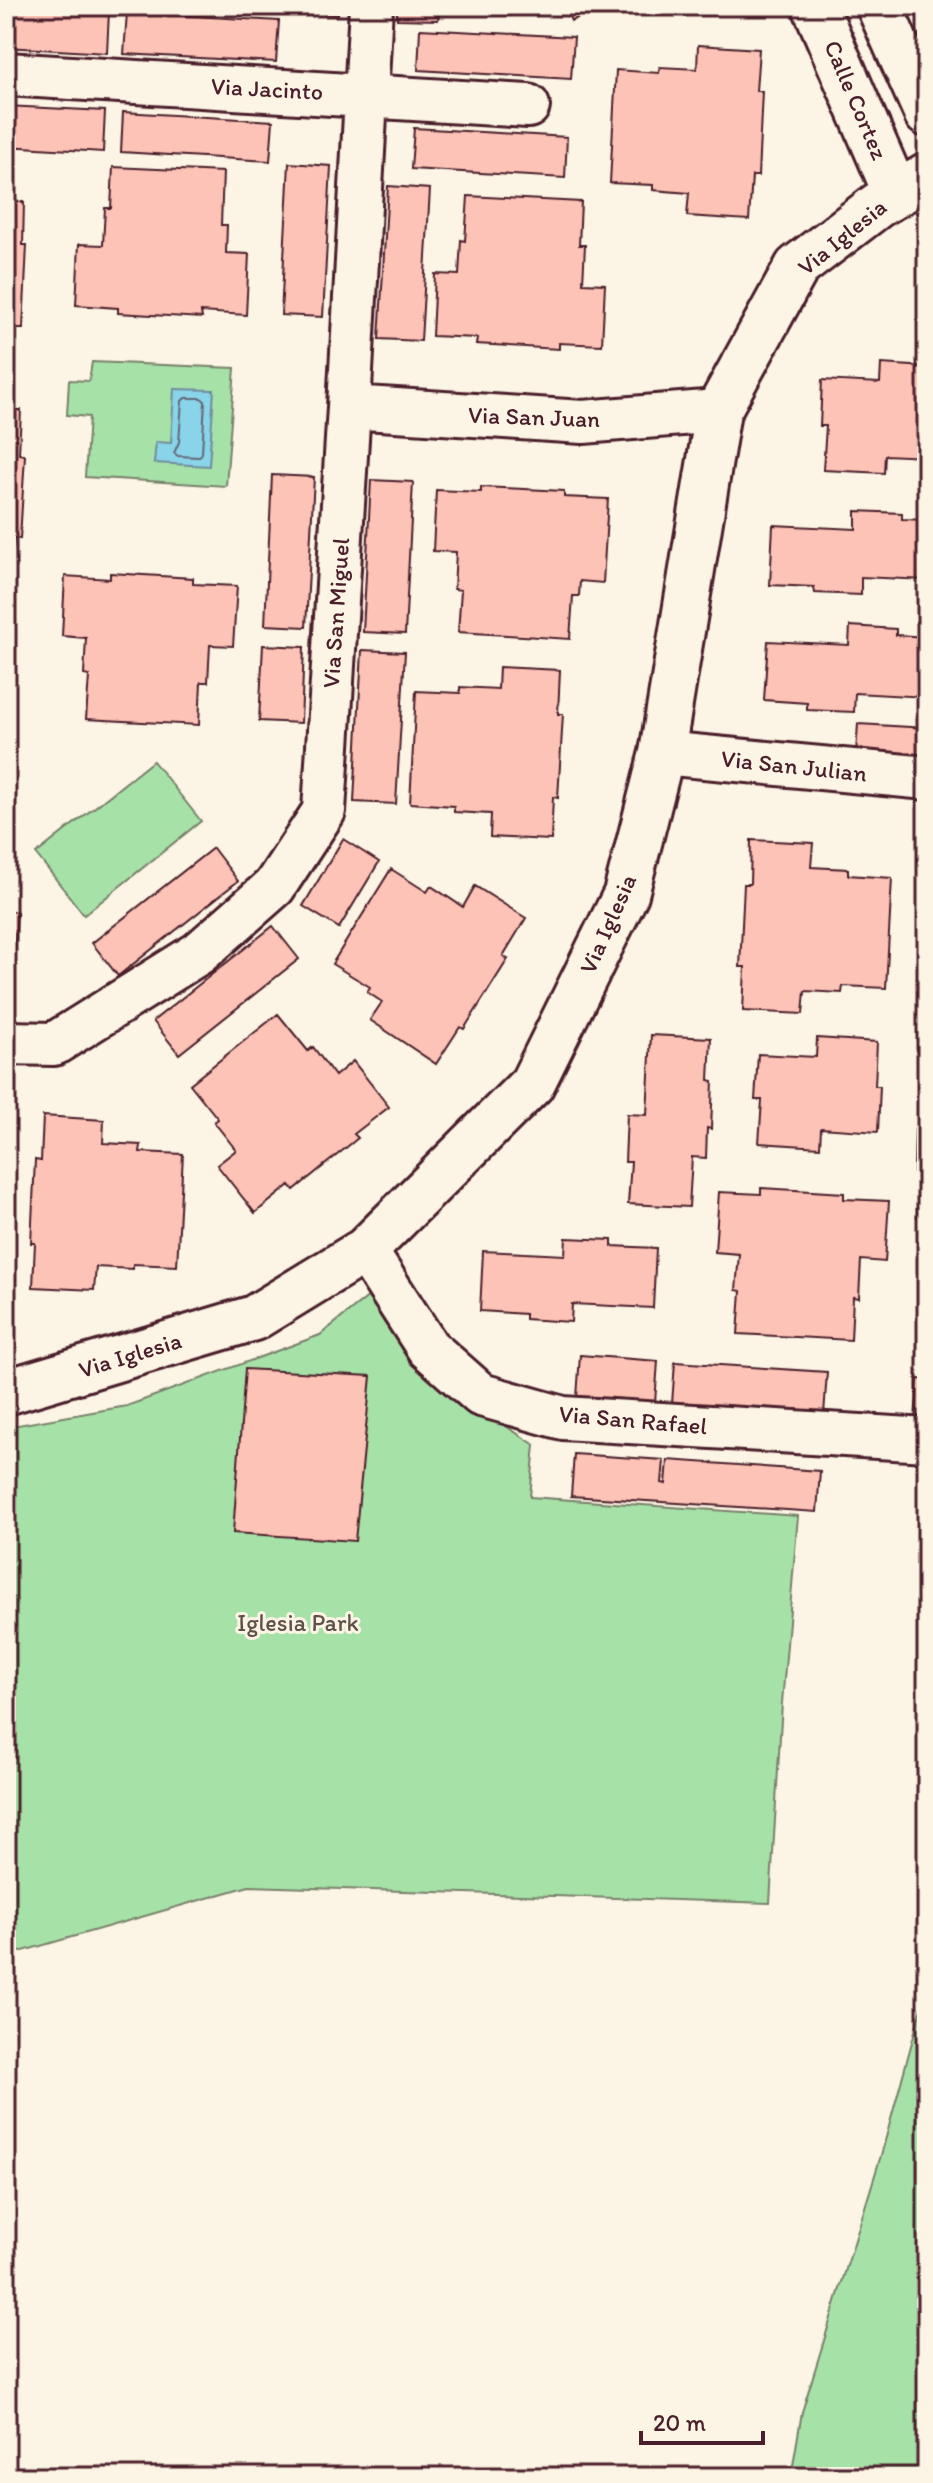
<svg xmlns="http://www.w3.org/2000/svg" width="933" height="2483" font-family="Itim,sans-serif">
<style>
.green{fill:#a6e2a8;stroke:#78806a;stroke-width:2}
.water{fill:#89d4e8;stroke:#708c9c;stroke-width:2}
.lines{fill:none;stroke-linecap:round;stroke-linejoin:round}
.shore{stroke:#636777;stroke-width:2}
.building{fill:#fdc3b6;stroke:#4a1f2b;stroke-width:2}
.minor-casing{stroke:#4a1f2b;stroke-width:48}
.tertiary-casing{stroke:#4a1f2b;stroke-width:50}
.minor{stroke:#fcf5e5;stroke-width:42}
.tertiary{stroke:#fcf5e5;stroke-width:44}
.labels{text-anchor:middle;stroke-width:6;stroke-linejoin:round;paint-order:stroke}
.street-label{font-size:24px;fill:#4a1f2b;stroke:#fcf5e5}
.park-label{font-size:24px;fill:#61504a;stroke:#fcf5e5}
</style>
<rect width="100%" height="100%" fill="#fcf5e5"/>
<filter id="ink" filterUnits="userSpaceOnUse"><feTurbulence type="fractalNoise" baseFrequency=".0125" numOctaves="2"/><feDisplacementMap in="SourceGraphic" scale="16" xChannelSelector="R" yChannelSelector="G"/><feConvolveMatrix kernelMatrix="1 2 1 2 8 2 1 2 1" color-interpolation-filters="sRGB"/></filter>
<g filter="url(#ink)">
<!-- green -->
<path class="green" d="M92 362 235 368 226 486 85 477 89 417 67 415 69 380 89 381Z
M153 761 201 821 84 915 36 854Z
M374 1292 436 1381 535 1445 530 1497 798 1516 782 1703 770 1903 249 1886 6 1956V1427L127 1406 320 1335Z
M927 1987V2477H791L802 2412 882 2152Z"/>
<!-- water -->
<path class="water" d="M174 389 214 390 209 466 154 463 156 442 171 443Z"/>
<g class="lines">
<!-- shore -->
<path class="shore" d="M185 398H201L205 401 202 453 199 457 178 456 174 453 179 442 182 401Z"/>
</g>
<!-- building -->
<path class="building" d="M6 6 109 11 107 53 6 47Z
M298 6H339L338 15 298 13Z
M397 6H439L438 20 397 19Z
M564 6H604L571 21Z
M127 12 279 21 276 62 124 54Z
M420 29 574 37 571 79 418 70Z
M698 45 759 49 756 91H762L758 176H752L749 220 687 216 689 193 653 190V185L610 183 616 70 659 73 660 67 697 69Z
M6 106 105 111 103 152 6 146Z
M123 112 273 121 270 161 121 152Z
M414 128 567 137 565 178 411 169Z
M289 163 331 166 323 317 281 315Z
M113 167 223 172 221 225H227L226 253 249 254 246 315 201 312 202 318 118 313V308L76 305 79 244 103 245 105 208H111Z
M388 186 430 189 421 341 379 339Z
M468 196 581 202 579 245H585L583 283 605 284 602 345 559 343V349L476 344 477 338 432 336 435 274 459 275 461 240 465 241Z
M6 201 24 202 23 245H27L23 329H17L15 372 6 371Z
M881 364 927 367V457L885 455 884 473 823 470 826 426H820L822 380 880 383Z
M6 410H21L19 454 25 455 20 539 14 538 11 581 6 580Z
M272 475 314 477 306 627 265 625Z
M371 480 413 482 405 634 363 632Z
M481 487 564 491V497L608 499 603 583 580 581 579 596H573L570 639 458 632 461 590 454 589 456 552 433 551 436 490 481 492Z
M856 511 902 513V519L927 520V580L861 577V595L815 593 814 587 770 585 773 525 856 529Z
M110 573 193 578V584L237 586 233 646 210 645 208 682H201L199 725 86 719 89 676 84 675 86 638 62 636 65 576 110 579Z
M6 625H9L6 669H13L8 752H6Z
M850 626 896 629V635L927 637V697L855 693 854 712 807 710V703L764 700 768 641 849 645Z
M263 645 304 647 301 723 259 721Z
M362 650 405 652 396 804 354 802Z
M499 667 560 670 558 714H563L558 798 553 797 551 840 490 837 491 814 454 812V806L410 803 416 691 460 693V687L498 689Z
M858 724 927 728V770L855 766Z
M343 839 379 862 339 928 303 906Z
M751 840 813 843 811 867 848 869V875L892 878 886 988 843 986 842 993 805 991 803 1014 743 1011 745 967H740L744 884H750Z
M213 848 238 881 118 976 92 943Z
M391 869 427 892 431 886 463 907 475 886 526 918 503 956 508 959 464 1029 460 1027 436 1064 370 1020 382 1002 367 992 370 987 332 964Z
M6 911 17 912 13 973 6 972Z
M273 926 299 959 179 1054 153 1021Z
M278 1014 308 1051 313 1047 335 1076 353 1061 389 1107 354 1134 358 1138 294 1190 290 1185 255 1213 217 1165 236 1150 214 1122 218 1119 190 1084Z
M651 1035 711 1038 709 1080 713 1081 711 1129 707 1128 706 1158 692 1157 689 1207 628 1204 631 1162H625L627 1114 647 1115Z
M817 1038 877 1042 875 1086H880L878 1132 821 1128 820 1147 759 1143 762 1100H755L758 1054 816 1057Z
M43 1116 104 1120 103 1143 141 1145 140 1152 183 1154 177 1266 133 1264V1269L96 1267 94 1290 33 1287 35 1243H31L35 1160 41 1161Z
M915 1128H927V1218L917 1217 919 1174 914 1173Z
M761 1188 844 1193V1199L889 1201 885 1262 861 1260 859 1298 853 1297 851 1340 738 1334 741 1291 736 1290 739 1254 715 1252 719 1192 761 1194Z
M566 1238 612 1240V1246L656 1248 653 1308 572 1304 571 1322 525 1319V1314L480 1311 483 1251 565 1255Z
M927 1268V1328H923Z
M580 1355 658 1361 655 1403 577 1397Z
M675 1362 827 1372 824 1415 672 1404Z
M245 1369 371 1376 355 1541 233 1533Z
M918 1379 927 1380V1422L915 1421Z
M574 1454 664 1460 662 1483 666 1484 668 1460 820 1471 817 1512 571 1496Z"/>
<g class="lines">
<!-- minor casing -->
<g class="minor-casing">
<path id="minor" d="M6 74 528 106
M349 407 583 422 718 411
M662 753 927 778
M6 1043 54 1044 199 953 274 887 324 811 349 407 371 6
M365 1250 428 1348 481 1395 563 1418 927 1440"/>
</g>
<!-- tertiary casing -->
<g class="tertiary-casing">
<path id="tertiary" d="M815 6 896 194
M879 6 927 114
M6 1392 254 1318 365 1250 532 1084 626 894 662 753 718 411 797 267 878 205 927 176"/>
</g>
<!-- minor -->
<use href="#minor" class="minor"/>
<!-- tertiary -->
<use href="#tertiary" class="tertiary"/>
</g>
</g>
<g class="labels">
<!-- street labels -->
<g class="street-label">
<text transform="translate(267 89) rotate(3)" y="8">Via Jacinto</text>
<text transform="translate(856 100) rotate(67)" y="8">Calle Cortez</text>
<text transform="translate(842 237) rotate(-39)" y="8">Via Iglesia</text>
<text transform="translate(534 417) rotate(2)" y="8">Via San Juan</text>
<text transform="translate(336 613) rotate(-86)" y="8">Via San Miguel</text>
<text transform="translate(794 766) rotate(6)" y="8">Via San Julian</text>
<text transform="translate(608 924) rotate(-66)" y="8">Via Iglesia</text>
<text transform="translate(130 1355) rotate(-17)" y="8">Via Iglesia</text>
<text transform="translate(633 1420) rotate(5)" y="8">Via San Rafael</text>
</g>
<!-- park labels -->
<g class="park-label">
<text x="298" y="1631">Iglesia Park</text>
</g>
</g>
<!-- margin -->
<rect width="933" height="2483" fill="none" stroke="#fcf5e5" stroke-width="32"/>
<rect x="16" y="16" width="901" height="2451" fill="none" stroke="#4a1f2b" stroke-width="3" filter="url(#ink)"/>
<!-- scale -->
<path d="M641 2431v12h122v-12" fill="none" stroke="#4a1f2b" stroke-width="4"/>
<text x="653" y="2431" font-size="24" fill="#4a1f2b" stroke="#fcf5e5" stroke-width="6" paint-order="stroke">20 m</text>
</svg>
